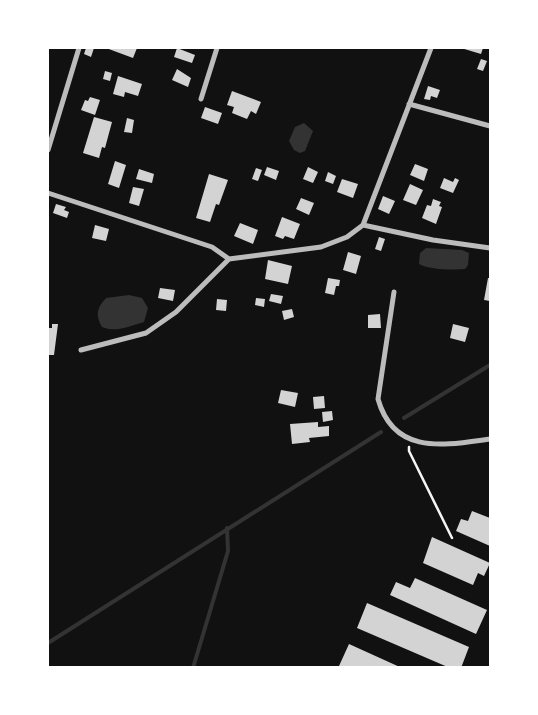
<svg xmlns="http://www.w3.org/2000/svg" width="538" height="715" font-family="'Fira Sans Condensed',sans-serif">
<style>
.water{fill:#333}
.lines{fill:none;stroke-linecap:round;stroke-linejoin:round}
.stream{stroke:#333;stroke-width:4}
.building{fill:#d3d3d3}
.path{stroke:#f5f5f5;stroke-width:2.5}
.minor{stroke:#bcbcbc;stroke-width:5}
</style>
<rect width="100%" height="100%" fill="#111"/>
<!-- water -->
<path class="water" d="M304 123 313 131 305 151 300 153 294 150 289 141 295 127Z
M426 248 462 250 469 253 468 265 465 269C452 270 430 270 419 264L420 253Z
M129 295 142 298 148 308 144 322C130 326 116 333 102 327 95 315 97 308 106 298Z"/>
<g class="lines">
<!-- stream -->
<path class="stream" d="M404 418 490 365
M48 643 381 432
M193 668 228 551 227 528"/>
</g>
<!-- building -->
<path class="building" d="M86 48H94L91 57 84 54Z
M106 48H137L133 58Z
M177 48 195 55 192 63 174 57Z
M461 48H483L481 54Z
M481 59 487 61 483 71 477 69Z
M177 69 191 78 188 87 172 80Z
M105 71 112 73 110 81 103 79Z
M118 76 142 84 138 96 125 92 124 97 113 94Z
M428 86 440 90 437 98 431 96 430 100 424 99Z
M232 91 261 102 256 114 251 111 247 119 232 113 234 107 227 105Z
M90 97 100 100 95 115 81 110 85 100 88 101Z
M205 107 222 113 218 124 201 118Z
M94 117 112 122 105 148 102 147 99 158 83 153Z
M127 118 134 120 132 133 124 132Z
M115 161 126 165 119 188 108 184Z
M415 164 428 169 424 181 410 175Z
M267 167 279 171 276 180 264 175Z
M308 167 318 172 313 183 303 179Z
M256 168 262 170 258 181 252 179Z
M139 169 154 174 152 183 136 179Z
M328 172 336 176 333 184 325 181Z
M209 174 228 180 219 205 216 204 210 222 196 218Z
M444 178 453 182 455 178 459 180 453 193 440 188Z
M342 179 358 184 353 198 337 192Z
M410 184 423 190 416 205 403 200Z
M133 187 144 189 139 206 129 203Z
M383 196 395 201 389 214 378 209Z
M301 198 314 203 309 215 296 209Z
M433 199 441 202 439 206 442 207 436 224 422 218 427 205 431 206Z
M56 204 66 207 64 210 69 212 67 218 53 213Z
M282 217 300 224 294 239 285 236 283 239 275 236Z
M240 223 258 230 253 244 234 236Z
M95 225 109 229 106 241 92 238Z
M379 237 385 239 381 251 375 249Z
M348 252 361 256 356 274 343 270Z
M268 260 292 266 288 284 265 279Z
M328 278 340 280 339 286H336L334 295 325 293Z
M488 278H490V301L484 300Z
M160 288 175 290 173 301 158 298Z
M271 294 283 296 281 304 269 301Z
M256 298 265 299 264 307 255 305Z
M217 299 227 300 226 311 216 310Z
M292 309 294 317 284 320 282 311Z
M380 314 381 328H368V315Z
M52 324H58L54 355H48V328H52Z
M453 324 469 328 465 342 450 338Z
M281 390 298 393 295 407 278 403Z
M324 396 325 408 314 409 313 397Z
M332 411 333 420 323 422 322 412Z
M318 422V427L329 426V436L309 438 310 442 292 444 290 424Z
M472 511 490 518V546L456 531 461 519 468 521Z
M432 537 490 563 484 576 478 573 473 585 423 563Z
M415 578 487 610 476 634 390 595 396 582 410 588Z
M367 603 469 647 461 668H450L357 628Z
M349 644 402 668 339 666Z"/>
<g class="lines">
<!-- path -->
<path class="path" d="M409 447V451L452 538"/>
<!-- minor -->
<path class="minor" d="M201 99 217 48
M409 104 490 126
M48 150 79 48
M48 193 212 247 229 259 321 247 347 237 363 225 431 48
M363 225 433 240 490 248
M394 292 378 399C394 456 445 445 490 439
M81 350 146 333 176 312 229 259"/>
</g>
<!-- border -->
<rect width="538" height="715" fill="none" stroke="#ffffff" stroke-width="98"/>
</svg>
